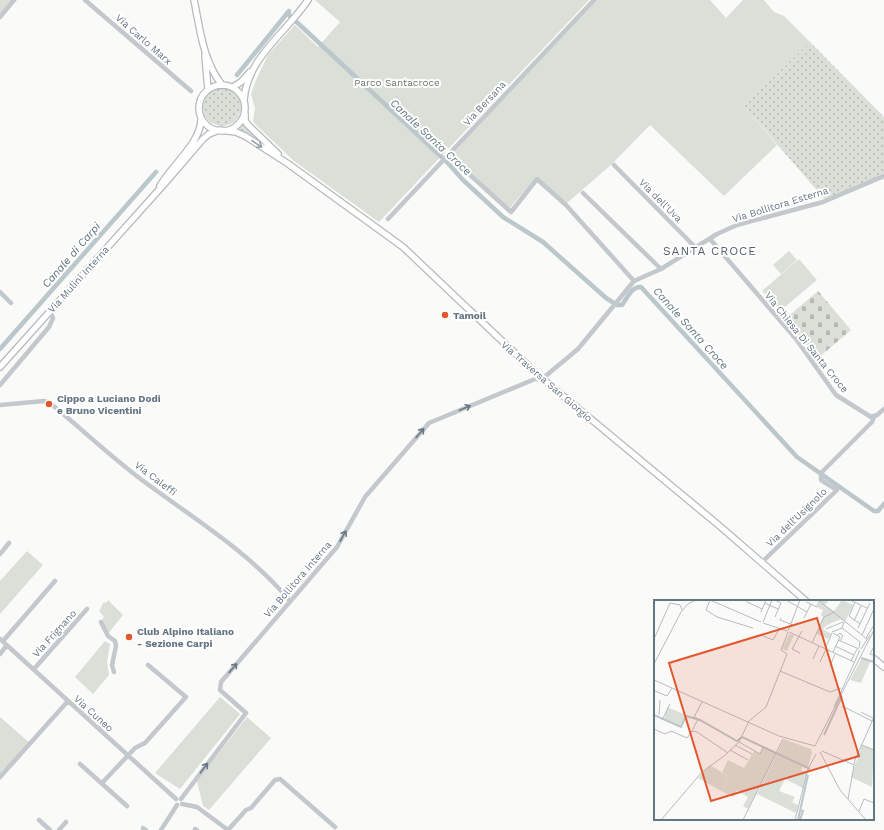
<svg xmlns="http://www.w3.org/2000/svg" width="884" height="830" font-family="'Work Sans',sans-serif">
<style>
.grass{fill:url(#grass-dots)}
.cemetery{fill:url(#cemetery-stones)}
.park{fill:#dadfd7}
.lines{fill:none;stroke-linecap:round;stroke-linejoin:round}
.canal{stroke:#bbc7cb;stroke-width:4.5}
.major-casing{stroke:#b5babe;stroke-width:8}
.minor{stroke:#c3c8cc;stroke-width:4.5}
.major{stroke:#fff;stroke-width:5.5}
.oneway{stroke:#939fa8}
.oneway2{stroke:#6a7a87}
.poi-dot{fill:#e4572e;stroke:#fff;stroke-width:1.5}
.labels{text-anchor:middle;stroke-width:4;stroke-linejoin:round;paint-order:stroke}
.street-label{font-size:10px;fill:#657683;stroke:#fff}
.park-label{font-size:10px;fill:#687a64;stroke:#fff}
.poi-label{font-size:10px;font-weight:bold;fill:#657683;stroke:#fff;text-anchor:start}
.water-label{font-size:11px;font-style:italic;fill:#60757c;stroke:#fff}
.quarter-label{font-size:12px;letter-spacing:1px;fill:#57646e;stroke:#fff}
.inset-river{fill:none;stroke:#bbc7cb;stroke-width:2}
.inset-road{fill:none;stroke:#b5bdc2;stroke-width:1}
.view{fill:#e4572e;fill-opacity:0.15;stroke:#e4572e;stroke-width:2}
.inset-edge{fill:none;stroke:#657683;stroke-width:2}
</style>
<defs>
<pattern id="grass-dots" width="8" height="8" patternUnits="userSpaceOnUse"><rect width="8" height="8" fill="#dadfd7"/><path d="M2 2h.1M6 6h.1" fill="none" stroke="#b4b9b4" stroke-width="1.8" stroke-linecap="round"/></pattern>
<pattern id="cemetery-stones" width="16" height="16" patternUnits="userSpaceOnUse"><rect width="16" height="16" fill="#dadfd7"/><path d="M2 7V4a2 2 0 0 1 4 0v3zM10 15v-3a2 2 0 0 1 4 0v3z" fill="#b4b9b4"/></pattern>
</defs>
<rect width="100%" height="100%" fill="#fafaf8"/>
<!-- grass -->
<path class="grass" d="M810 42 884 117V178L827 202 744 106Z
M203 107a19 19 0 1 1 38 0a19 19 0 1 1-38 0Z
M243 124 259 140 258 142 239 129Z"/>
<!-- cemetery -->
<path class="cemetery" d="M818 291 851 330 817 359 784 320Z"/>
<!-- park -->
<path class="park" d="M0 0H17L0 18Z
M315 0H589L379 222 294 161 253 122 255 108 251 94 256 80 268 55 295 25 318 47 340 22Z
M595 0H710L726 18 743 0H764L774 12 784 16 810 42 744 106 777 145 724 196 650 125 611 165 567 203 537 176 509 209 452 154Z
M789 251 797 260 781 274 773 265Z
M799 259 817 280 780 311 762 291Z
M27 551 43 565 0 614V581Z
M108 600 123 615 107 635 102 620 104 617 99 611 104 602 106 603Z
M105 641 110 644 107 662 109 675 93 694 75 677Z
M220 697 240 714 180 789 155 773Z
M0 717 31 744 0 780Z
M247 717 271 738 209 810 203 806 197 781Z"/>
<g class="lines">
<!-- canal -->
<path class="canal" d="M287 13 448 163 462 179 503 217 543 242 606 298 617 305H622C627 298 632 286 641 287L797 457 874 511H878L884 504
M237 75 289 11
M0 349 156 172"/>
<!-- major casing -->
<g class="major-casing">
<path id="major" d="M194 0C200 29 203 61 222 85
M205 55 208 90
M199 108a23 23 0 1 1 46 0a23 23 0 1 1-46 0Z
M233 87 241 82 250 72
M244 100C247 58 286 33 308 0
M245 114V121L248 125 278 154
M160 186C171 166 203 141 201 117
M0 367 166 182 203 139 209 134 219 130 236 132 245 136 287 163 403 247 538 375 722 528 806 601
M873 658 884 667"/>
</g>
<!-- minor -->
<path class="minor" d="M85 0 191 91
M0 17 14 0
M448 155 511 212 537 179 566 205 634 281
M614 165 696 248
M583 193 661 269
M388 219 594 0
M710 239 796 339 836 395 871 417 877 415 884 409
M0 292 11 303
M0 385 49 327 53 318 50 312
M0 405 44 401 50 403C82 429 113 459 146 483 196 520 250 553 290 601
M0 554 9 543
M762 562 837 490 821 480V473L872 422 874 417
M101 622 108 636 115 641 116 646 112 665 114 672
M0 639 176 799
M3 641 55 581
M0 654 7 645
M34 669 87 609
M80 764 127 806
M0 777 68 701
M102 783 135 748 145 743 186 697 148 665
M181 799 246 713 220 690 221 682 337 547 365 497 429 423 535 379H542L578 349 634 281 661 269 717 234 737 225 823 202 884 176
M182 804 197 807 228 830 246 810 251 808 275 780 280 779 335 827
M39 820 50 830
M143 828 146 830
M195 829 197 830
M59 830 66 822
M161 830 177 805"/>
<!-- major -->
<use href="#major" class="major"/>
</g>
<!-- one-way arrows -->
<defs><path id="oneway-shaft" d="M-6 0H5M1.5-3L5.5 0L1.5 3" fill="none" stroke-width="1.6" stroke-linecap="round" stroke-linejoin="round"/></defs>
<use class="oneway" href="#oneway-shaft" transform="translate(257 144) rotate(34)"/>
<g class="oneway2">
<use href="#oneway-shaft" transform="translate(465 408) rotate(-23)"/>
<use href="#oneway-shaft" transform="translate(420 433) rotate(-49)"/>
<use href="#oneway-shaft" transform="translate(343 536) rotate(-61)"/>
<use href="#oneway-shaft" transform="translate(233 668) rotate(-50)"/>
<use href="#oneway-shaft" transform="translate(204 768) rotate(-53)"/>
</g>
<!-- markers -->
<g class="poi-dot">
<circle cx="445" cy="315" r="4"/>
<circle cx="49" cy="404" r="4"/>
<circle cx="129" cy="637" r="4"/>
</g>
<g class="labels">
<!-- street labels -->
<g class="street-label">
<text transform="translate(144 39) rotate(41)" y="4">Via Carlo Marx</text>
<text transform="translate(484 103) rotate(-47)" y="4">Via Bersana</text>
<text transform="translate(661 200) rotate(45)" y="4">Via dell'Uva</text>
<text transform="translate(780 204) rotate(-17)" y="4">Via Bollitora Esterna</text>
<text transform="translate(78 279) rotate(-48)" y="4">Via Mulini Interna</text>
<text transform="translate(807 342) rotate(51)" y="4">Via Chiesa Di Santa Croce</text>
<text transform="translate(547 381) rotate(41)" y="4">Via Traversa San Giorgio</text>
<text transform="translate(156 478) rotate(37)" y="4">Via Caleffi</text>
<text transform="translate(796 517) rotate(-44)" y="4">Via dell'Usignolo</text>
<text transform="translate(297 579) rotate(-49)" y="4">Via Bollitora Interna</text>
<text transform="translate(54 633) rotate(-48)" y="4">Via Frignano</text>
<text transform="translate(94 713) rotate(42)" y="4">Via Cuneo</text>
</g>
<!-- park labels -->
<g class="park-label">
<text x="397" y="86">Parco Santacroce</text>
</g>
<!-- poi labels -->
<g class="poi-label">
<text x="453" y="319">Tamoil</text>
<text x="57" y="402">Cippo a Luciano Dodi<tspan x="57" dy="12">e Bruno Vicentini</tspan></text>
<text x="137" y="635">Club Alpino Italiano<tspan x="137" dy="12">- Sezione Carpi</tspan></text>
</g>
<!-- water labels -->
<g class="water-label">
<text transform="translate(431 137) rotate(43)" y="4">Canale Santa Croce</text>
<text transform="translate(71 255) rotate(-49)" y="4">Canale di Carpi</text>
<text transform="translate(691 328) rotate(48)" y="4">Canale Santa Croce</text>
</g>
<!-- quarter labels -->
<g class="quarter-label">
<text x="710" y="255">SANTA CROCE</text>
</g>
</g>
<!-- overview -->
<g transform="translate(654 600)">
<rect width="220" height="220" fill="#fafaf8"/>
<path d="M56 165 75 177 67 191 44 178Z" fill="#dadfd7"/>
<path d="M164 0H175L171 5 180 11 188 0 199 5 191 22 187 19 173 25 169 29 177 34 174 39 162 34 169 17 167 15 169 10 162 7ZM135 34 140 35 133 51 128 49ZM208 58 216 62 207 83 196 80ZM13 107 32 115 26 127 10 120ZM130 139 157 149 158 153 154 167 149 165 147 170 153 173 149 188 131 179 125 191 141 197 138 202 144 205 142 213 103 194ZM208 145 220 150 218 187 197 177ZM109 147 122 154 94 209 89 206 94 197 83 190 80 197 67 191 75 177 68 172 74 160 90 168 100 151 106 154Z" fill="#dadfd7"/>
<path class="inset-river" d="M207 58 220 62M0 115 27 127 32 116 46 120 83 141 88 137 156 169M170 135 188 96M146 210 149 211 146 220M144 220 154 175"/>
<path class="inset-road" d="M56 0 52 10 63 17 99 28M56 0 107 22M93 0V2L108 9M121 0 127 3 121 17M132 0 153 12M164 0 213 39M196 0 213 8M152 2 163 7M201 2 195 16 206 24M111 3 124 9M107 12 112 0M127 18 126 20 139 25M150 18 157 4M200 21 207 6M109 22 118 0M109 23 133 31M188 28 206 42 205 48M204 28 216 3M172 29 189 22M134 31 146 0M135 32 200 62M178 32 188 28 190 22M107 35 119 40 125 29M184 35 186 33 189 36 186 41M208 35 220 9M212 38 220 25M0 39 16 3 26 5 28 10M184 40 205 49M158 43 170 17 181 12M181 46 200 55M220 46 216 54 220 55M171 49 178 33M207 49 216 35M179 52 186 37 179 33M146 53 138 49 148 31M159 59 165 46M197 61 203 49M166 62 172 49M0 64 27 12 34 4 42 0M176 66 181 54M126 71 176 92 187 88M0 80 125 136 161 146 220 30M1 91 13 96 18 88M188 106 218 121M180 107 206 50M207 112 219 118M5 115 6 100M8 120 16 104M0 129 11 134 17 131 33 138 38 131 43 132 74 153M38 131 44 119 40 117 48 102M85 142 106 154 109 147 122 153M81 145 98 154M208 145 220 150M76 150 94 160M168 151 200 165M166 152 186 190 212 220M194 199 201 160 220 117M205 211 210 199 220 203M7 220 48 172 70 156 85 142 95 121 112 107 133 54 127 50 134 32M89 220 129 139M141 220 154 169 162 154"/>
<path class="view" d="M163 18 205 156 57 201 15 63Z"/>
<rect width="220" height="220" class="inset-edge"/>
</g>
</svg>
